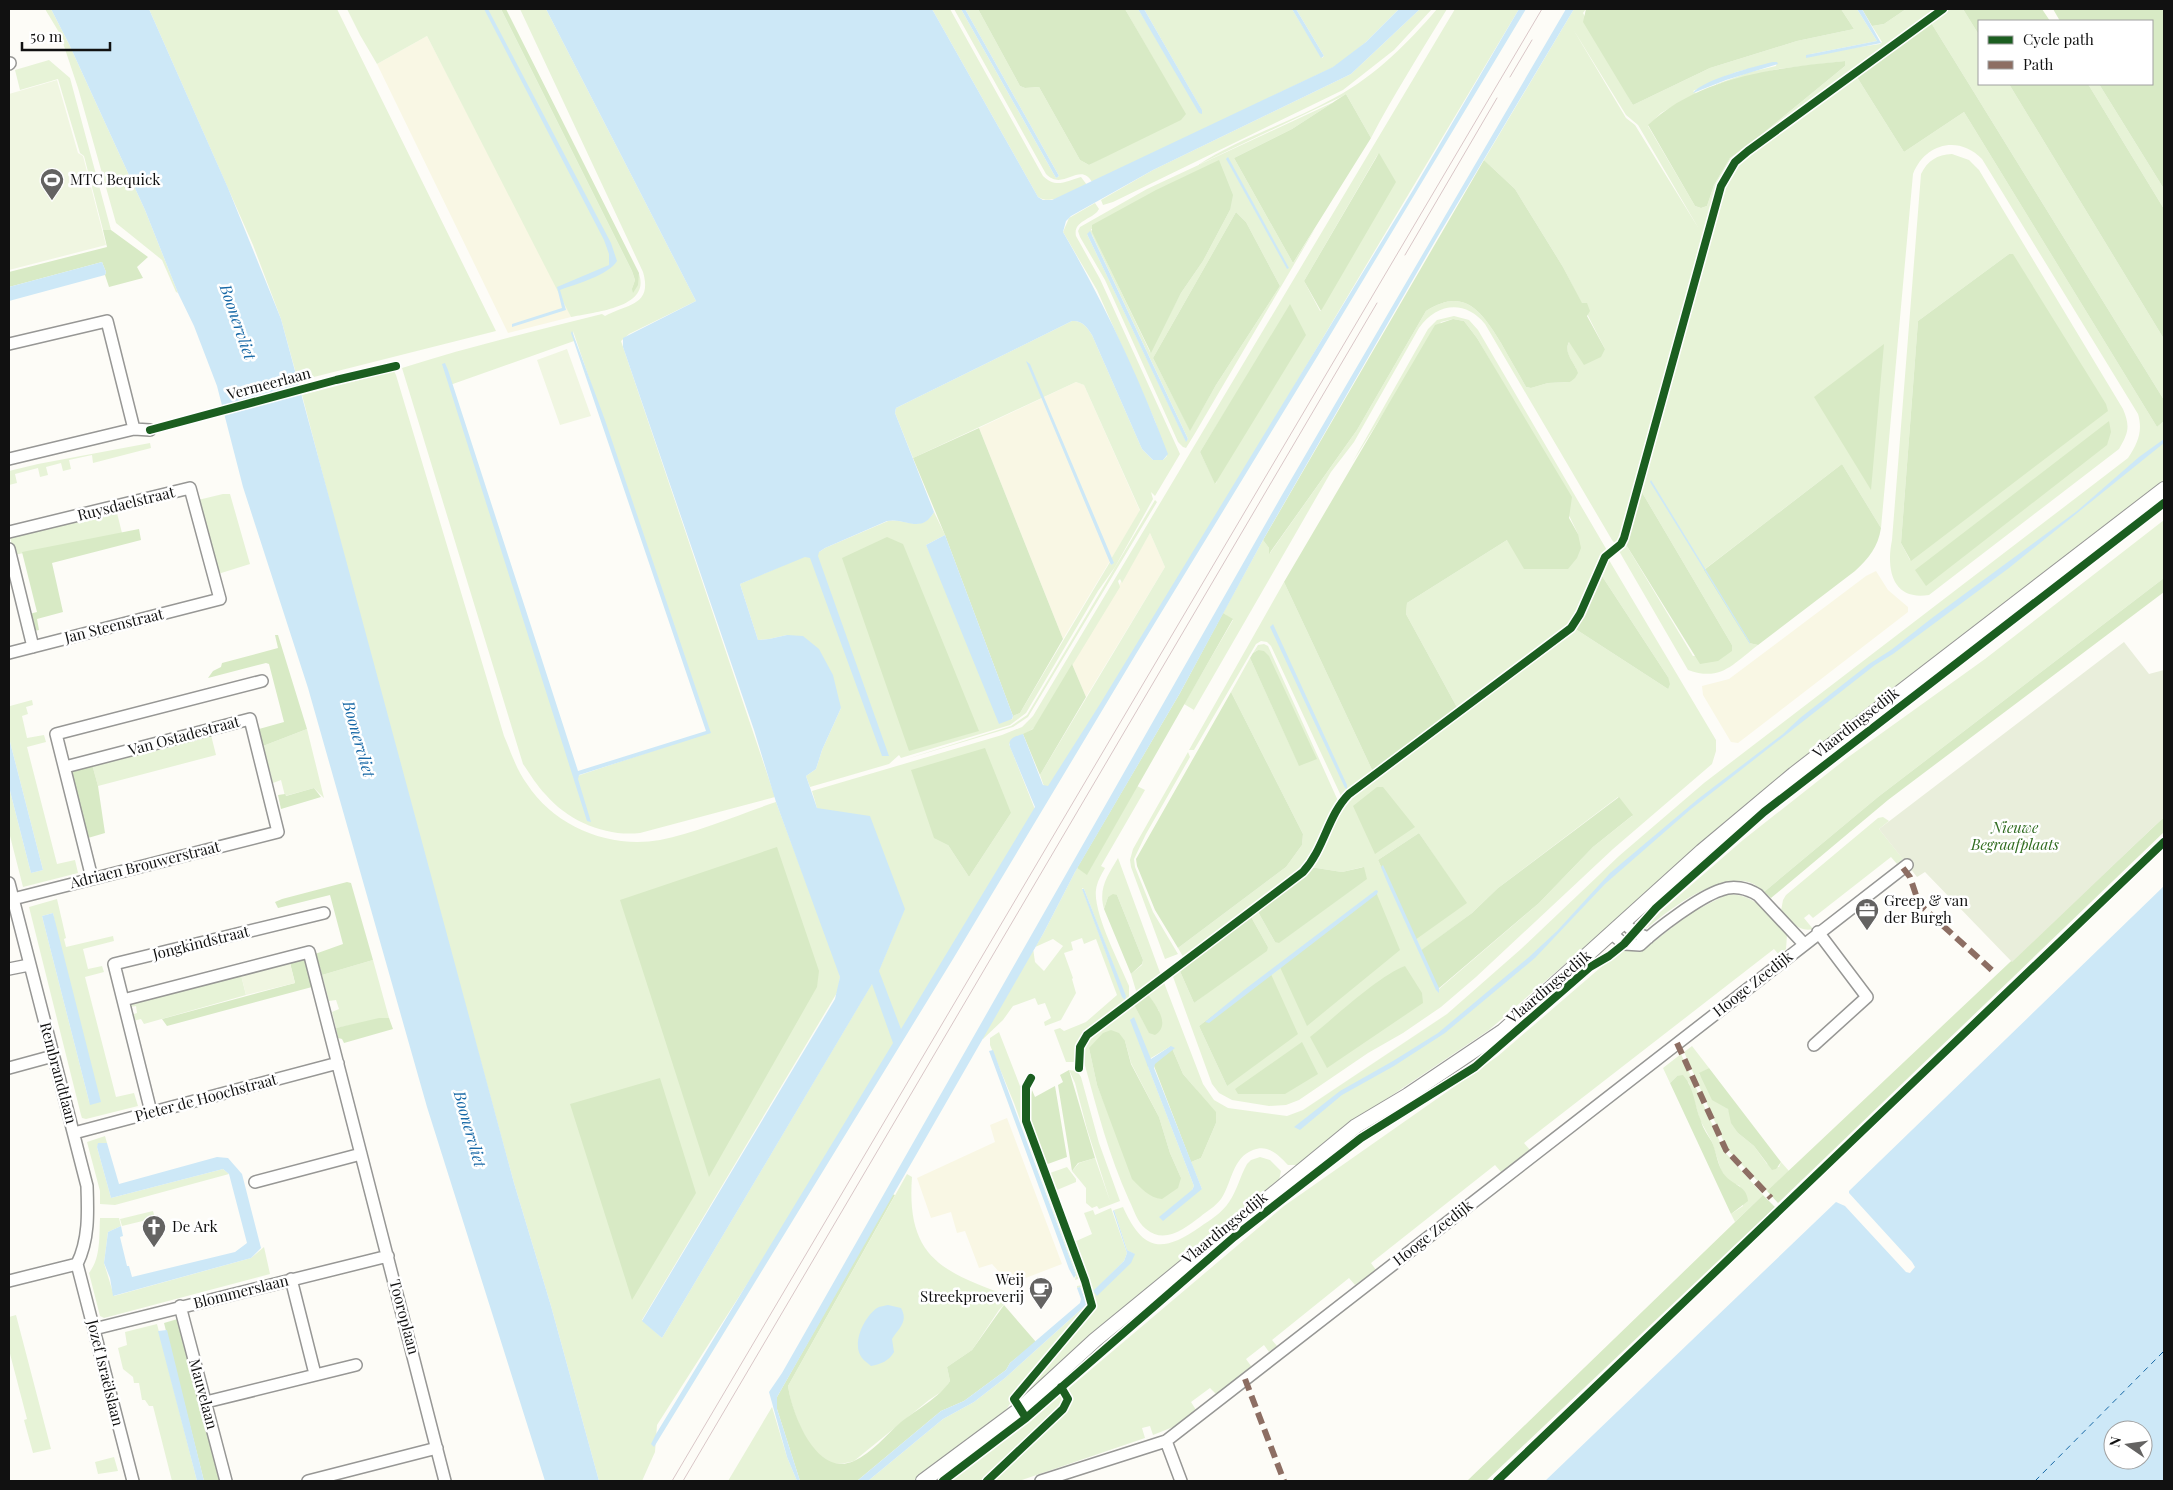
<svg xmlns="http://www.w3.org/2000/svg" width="2173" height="1490" font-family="'Playfair Display',serif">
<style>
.farmland{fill:#f9f7e4}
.green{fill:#e7f3d7;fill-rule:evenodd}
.forest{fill:#d8eac5}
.cemetery{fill:#e9eedb}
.pitch{fill:#f0f6e1}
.water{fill:#cde8f7;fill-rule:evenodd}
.pier{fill:#fdfcf7}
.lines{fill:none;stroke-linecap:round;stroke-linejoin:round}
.ferry{stroke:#1768a6;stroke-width:1;stroke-dasharray:6 5;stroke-linecap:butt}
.minor-casing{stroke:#979795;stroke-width:14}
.tertiary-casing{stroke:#979795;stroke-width:16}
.minor{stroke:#fffffe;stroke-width:11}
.tertiary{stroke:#fffffe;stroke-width:14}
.tram{stroke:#d9c6c7;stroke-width:1}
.quiet{stroke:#8d6e63;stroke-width:6;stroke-dasharray:12 6;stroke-linecap:butt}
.cycleway-casing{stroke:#fff;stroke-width:11}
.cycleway{stroke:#1b5e20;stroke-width:8}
.labels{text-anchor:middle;stroke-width:5;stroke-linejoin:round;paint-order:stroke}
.poi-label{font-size:15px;fill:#111;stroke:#fff;text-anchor:start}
.street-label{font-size:15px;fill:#111;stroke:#fff}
.park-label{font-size:15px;font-style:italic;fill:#2f6b1f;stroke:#fff}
.water-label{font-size:16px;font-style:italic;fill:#1768a6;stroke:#fff}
</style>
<rect width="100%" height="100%" fill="#fdfcf7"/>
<!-- farmland -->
<path class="farmland" d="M427 36 557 287 571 317 508 333 377 64Z
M1076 382 1084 385 1140 511 1063 639 979 428Z
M1150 533 1165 567 1086 697 1072 664Z
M1876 571 1888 590 1908 607V612L1738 743 1731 742 1703 695 1702 686 1729 679 1866 576Z
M1007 1118 1062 1264 1010 1284 992 1264 979 1268 965 1231 957 1233 951 1212 931 1218 917 1178 995 1142 990 1125Z"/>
<!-- green -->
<path class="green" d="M45 9H51L69 44 145 210 178 293 176 292 162 260 116 223 78 88 60 34Z
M149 9H337L496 331 298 381 281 319 253 245Z
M347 9H501L632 271 635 280 632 289 639 274C651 308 593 312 571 317L427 36 377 64 360 35Z
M520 9H546L696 301 629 334 621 341 775 797 640 833C606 837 568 821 546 795 537 786 530 774 523 764L402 368C468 347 535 331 602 314L605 316C626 304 653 306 643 272ZM573 331 710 732 574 777 450 385 574 341Z
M932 9H950L1043 176C1056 189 1066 181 1081 177L1087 185C1073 191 1053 206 1038 197Z
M954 9H961L1056 178 1059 176 965 9H978L1020 86 1025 88 1039 87 1080 160 1089 165 1185 114 1125 9H1138L1203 112 1144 9H1292L1322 58 1324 56 1296 9H1399L1366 42 1338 65 1092 182C1080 161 1063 192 1046 174Z
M1420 9H1432L1394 50 1343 90 1113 202 1103 205 1101 200 1153 170 1351 74Z
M1437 9H1447C1421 52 1394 94 1371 138L1346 94 1292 129 1234 158 1293 263 1316 227 1194 435 1186 448 1183 447 1178 442 1105 280 1080 237 1078 231 1080 227 1147 189 1336 101 1343 96 1198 165C1241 137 1292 122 1336 97 1375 76 1409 42 1437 9ZM1230 210 1203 261 1181 293 1150 352 1091 229ZM1236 212 1246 222 1280 286 1216 385 1190 430 1153 358ZM1087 234 1092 235 1188 439 1186 441Z
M1455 9H1519L1207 532 1047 795 1040 775 1165 567 1150 533 1122 583 1120 579 1118 581 1120 587 1034 728 1009 744 1036 812 795 1209 657 1425 655 1452 642 1481H599L551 1306 514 1183 376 679 302 395 394 371 396 375 504 736C511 752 516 769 527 784 555 827 610 849 660 840 696 833 740 814 776 802L838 968 840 977 838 991 642 1320 662 1338 877 975 904 910 817 808 812 791 1002 735 1022 727 1033 716ZM1378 154 1321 311H1320L1304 281ZM1231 402 1216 484 1215 483 1200 452ZM1011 813 969 877 948 845Z
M1574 9H1586L1583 13 1633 105 1710 68 1797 41 1854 29 1841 9H1857L1877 41 1806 55 1880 44 1882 42 1872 26 1884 24 1906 9H1939L1744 152C1718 176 1714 203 1704 237L1624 533 1617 546 1612 540 1485 324C1466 300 1437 302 1419 328L1354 442 1331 472 1191 715 1194 710 1184 704 1233 620 1223 613 1263 540 1269 548 1270 553 1357 430 1426 311C1465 286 1482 312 1501 343 1509 358 1518 372 1526 387L1531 388 1548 383 1570 382 1576 368C1571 359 1564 352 1569 342L1605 349 1563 267 1515 189 1484 160ZM1573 29 1626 115 1638 125 1699 229 1635 125 1626 118ZM1845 61V66L1750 144 1730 158 1714 185 1707 206 1701 208 1695 206 1648 126 1661 113 1696 93 1693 91 1736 72 1777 62 1776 66 1750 72 1714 85 1778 69Z
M1947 9H1963L1979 35V84H2009L2164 339V400L1930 21Z
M49 60 70 78 111 230H103L84 156 80 153 58 79 20 90 15 70Z
M1855 74 1904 152 1964 112 2157 427 2164 421V481L1741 811 1489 1030 1361 1116 1298 1165H1288C1279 1155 1268 1144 1253 1150 1232 1158 1232 1183 1221 1199 1215 1207 1207 1211 1200 1217 1185 1228 1165 1245 1146 1229 1137 1222 1134 1210 1129 1200 1109 1156 1097 1109 1084 1062 1082 1056 1081 1049 1085 1043 1093 1029 1120 1013 1133 1003L1149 1032 1159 1011 1147 993 1163 980 1203 1084 1214 1100 1228 1108 1287 1116 1303 1110 1447 1014 1521 949 1619 856 1704 783 2128 458C2138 443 2143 431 2138 414L1982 159C1959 135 1925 143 1913 174L1881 528 1842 464 1705 569 1749 643 1758 645C1733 664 1721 682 1688 670L1619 551 1625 543 1693 656 1731 651 1732 645 1640 489 1714 215 1728 175 1744 157ZM1125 1041 1131 1063 1159 1117 1170 1153 1181 1178 1111 1120 1097 1085 1089 1048ZM1171 1046 1183 1074 1196 1089 1216 1123 1201 1158 1191 1162 1202 1189 1192 1190 1194 1186 1146 1061Z
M2088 84H2099L2164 189V209Z
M1952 154 1969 160 1979 170 2123 409C2130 426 2129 432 2119 449L1929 595C1892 601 1886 569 1892 540L1921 174C1928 160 1937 155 1952 154ZM2009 254H2013L1928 547 1910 560 1901 543 1918 321Z
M1095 203 1099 209 1097 212C1089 220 1073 222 1076 236L1100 279 1180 454 1155 496 1151 492 1153 499 1115 567 1098 591 1026 713 1010 725 904 757 901 758 899 755 889 764 810 787 806 776 816 769 822 750 841 708 787 635 769 639 758 640 740 584 814 552H819L825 548 888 521C905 518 922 533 934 512L945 535 926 545 1012 720 1013 716 1020 713 1110 562 1111 565 1113 563 1111 559 1140 510 1084 385 1076 382 913 458 895 413 896 408 1072 321C1082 320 1087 327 1092 335L1142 449 1153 460H1163L1167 456 1155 421 1097 290 1063 232 1069 218Z
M1454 316 1469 320 1478 330 1608 552 1600 562 1587 594 1570 626 1459 711 1406 614 1407 603 1507 540 1578 534 1513 400 1477 338 1464 321 1453 319 1441 322 1352 463 1428 329 1437 320Z
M150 443 151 448 93 463 92 455 69 460 71 469 63 471 61 463 46 467 48 475 40 477 38 468 15 474 17 483 9 485V471L38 464Z
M223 494H230L250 564 218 574 198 500Z
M1155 500 1157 502 1028 717 1013 727 903 760 1011 726 1027 715Z
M117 513 122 533 14 555 10 537Z
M2164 520V578L1878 797 1764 892C1759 888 1754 883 1748 882 1716 874 1670 909 1646 929L1644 926 1743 840 1847 758 1985 659Z
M1609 560 1716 740V751L1712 764 1613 849 1476 977 1441 1007 1403 1033 1368 1053 1299 1100 1286 1105 1269 1106 1232 1100 1219 1093 1212 1084 1172 974 1179 969 1194 1003 1268 947 1250 915 1257 910 1275 942 1363 867 1342 872 1310 867C1327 847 1329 818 1347 797L1562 640 1575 626 1577 630 1668 689V677L1600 573 1603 566ZM1618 797 1632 816 1593 847 1539 903 1439 989 1422 950 1472 913 1498 888ZM1419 833 1466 903 1415 939 1378 860ZM1270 972 1227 1086 1199 1026Z
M1284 582 1374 774 1342 798 1271 646 1267 642 1261 641 1256 644 1194 750H1189Z
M1264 644 1268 646 1339 803 1313 859 1305 867 1185 960 1178 948 1286 867 1302 845 1303 834 1231 692 1250 658 1299 765 1258 650 1253 653 1258 645Z
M32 700 33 705 26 707 28 714 22 716 27 738 44 735 46 742 27 747 57 864 75 860 78 873 23 887 9 832V787L31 873 43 870 9 738V701L10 706Z
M307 729 324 798 314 788 285 796 281 780 273 783 263 746Z
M211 735 216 755 98 786 92 764Z
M1188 752 1190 757 1146 834 1134 859 1135 867 1153 912 1178 954 1165 959 1131 867 1130 860 1133 849Z
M1137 786 1145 790 1101 866 1105 868C1101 875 1097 882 1096 890 1093 913 1120 964 1129 986V998C1118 1014 1081 1028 1077 1046 1075 1051 1077 1057 1077 1062H1066L1054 1030 1060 1028 1064 1031 1086 1022 1117 995 1096 939 1084 944 1082 938 1071 942 1073 950 1064 953 1073 978 1072 979 1076 993 1061 1020 1045 1026 1044 1022 1051 1018 1045 1003 1038 1005 1035 998 1013 1006 1003 1020 983 1039 982 1038 986 1029 1043 934 1077 868 1087 874ZM1082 888 1084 889 1126 998 1109 961ZM1053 939 1063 946 1044 971 1035 962 1033 948Z
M1883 817 1889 821 1879 829 1903 859 1897 864 1891 857 1813 918 1809 914 1804 918 1813 929C1799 933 1790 920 1781 911L1783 900 1786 895 1878 818Z
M1118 858 1162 978 1137 994 1131 974 1142 965 1143 960 1117 895 1108 897 1104 909C1098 888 1108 875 1118 858Z
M1728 894C1758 895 1768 914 1787 935L1786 949 1779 955 1774 949 1524 1143 1530 1150 1501 1172 1495 1165 1371 1263 1376 1270 1355 1285 1349 1278 1272 1340 1277 1346 1269 1352 1264 1345 1246 1359 1251 1366 1217 1395 1210 1388 1191 1402 1196 1410 1173 1427 1153 1435 1150 1426 1142 1428 1145 1438 1019 1481H991L1064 1412C1070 1404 1072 1399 1068 1389L1284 1206 1498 1056 1622 949 1641 952 1690 913Z
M57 899 66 938 64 939 66 947 113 936 114 941 83 949 88 969 102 966 104 972 85 977 116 1097 134 1093 138 1106 86 1119 82 1118 81 1115 29 907ZM53 913 90 1105 42 916Z
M373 960 389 1018 336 1028 332 1012 339 1009 336 1000 329 1001 322 975Z
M241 975 246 995 144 1024 141 1019 133 1021 131 1015 137 1013 136 1006 130 1007 134 1002Z
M999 1032 1020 1086 1025 1085 1023 1111 1025 1124 1080 1274 1078 1279 1075 1280 1076 1275 1014 1103 990 1045V1038Z
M1692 1046 1709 1068 1699 1074 1728 1109 1738 1133 1754 1146 1767 1164 1779 1167 1781 1162 1789 1171 1767 1191 1727 1149 1684 1052Z
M1681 1054 1724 1151 1763 1195 1735 1222 1731 1214 1743 1206 1740 1186 1728 1181 1721 1170 1712 1142 1700 1120 1689 1083 1677 1076 1670 1083 1663 1068Z
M1069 1070 1077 1071 1081 1077 1099 1143 1120 1201 1099 1209 1097 1206 1092 1208 1086 1203V1188L1072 1171 1079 1163 1095 1158 1110 1201 1087 1129 1075 1083Z
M105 1136 107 1143H99L97 1147 111 1198 223 1169 229 1174 115 1205 100 1204V1191L87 1142Z
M1260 1157 1270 1160 1281 1171 1279 1180 1156 1281 1019 1400 1026 1386 1085 1319 1094 1302 1074 1242 1092 1234 1084 1213 1093 1210 1095 1215 1111 1208 1127 1253 1124 1261 1094 1291 1134 1254 1127 1250 1114 1210 1123 1207C1143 1251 1161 1254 1200 1227 1210 1220 1222 1213 1229 1202 1237 1191 1240 1176 1247 1164L1251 1160Z
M1067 1167 1076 1179V1182L1057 1190 1050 1173Z
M907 1174 912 1177C906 1258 943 1272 1011 1297L999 1310 972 1350 947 1367 950 1381 944 1390 929 1400 854 1461C846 1463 836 1466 827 1461 806 1449 791 1409 788 1386Z
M153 1211 155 1218 122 1226 120 1219Z
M100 1218H119L121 1226 108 1232 104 1263 114 1296 251 1258 264 1247 270 1274 104 1318 100 1316 89 1273C101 1258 99 1236 100 1218Z
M1082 1285 1089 1302 1087 1310 1023 1384 1002 1416 913 1481H868L943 1419 974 1402 1005 1378 1087 1304 1081 1287 1077 1288V1286Z
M16 1315 51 1449 33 1453 24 1420 27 1419 9 1350V1317Z
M157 1324 197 1481H172L153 1406H149L145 1400H142L139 1383H134L133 1377 123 1369 118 1348 127 1345 125 1332Z
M1061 1392 1064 1402 1062 1406 983 1481H948Z
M772 1407 787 1457 797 1481H728Z
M114 1457 118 1471 98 1474 95 1462Z"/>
<!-- forest -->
<path class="forest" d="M501 9H506L639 273 638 285 633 293 632 289 635 280 632 271Z
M978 9H1125L1186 114 1181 120 1089 165 1080 160 1039 87 1025 88 1020 86Z
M1586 9H1841L1854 29 1797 41 1710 68 1633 105 1583 22Z
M1862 9H1906L1884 24 1872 26Z
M1963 9H2042L2050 21H1979V35Z
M2053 9H2164V189L2099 84H2152V21H2060Z
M1930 21 2164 400V421L2157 427 1964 112 1904 152 1855 74Z
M1845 61V66L1750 144 1730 158 1714 185 1707 206 1701 208 1695 206 1648 125C1700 76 1776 68 1845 61Z
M2009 84H2088L2164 209V339Z
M1346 94 1371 138 1293 263 1234 158 1292 129Z
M1379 153 1396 182 1321 311 1304 281Z
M1219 160 1233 195 1230 210 1203 261 1181 293 1151 353 1092 232V225L1156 190Z
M1484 160 1515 189 1563 267 1582 303H1587L1590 311 1587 316 1605 349 1601 357 1584 365 1569 342C1563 353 1575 363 1578 373L1575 378 1570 382 1548 383 1531 388 1526 387C1518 372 1509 358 1501 343 1482 312 1465 286 1426 311L1357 430 1269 554V548L1263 540Z
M1236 212 1246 222 1280 286 1216 385 1190 431 1153 358Z
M103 230H111L148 257 137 267 143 278 109 287 105 275 106 272 102 262 9 287V272L107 247Z
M2009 254H2013L2106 404 2108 411 1911 561 1901 543 1918 321Z
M1290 304 1306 335 1215 484 1200 452Z
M1453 319 1464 321 1477 338 1572 497 1569 518 1578 534 1581 548 1577 558 1568 569H1524L1507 540 1407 603 1406 614 1459 711 1374 774 1284 582 1435 325Z
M1884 344 1871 490 1814 397Z
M2109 421 2111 432 2107 445 1926 586 1915 570Z
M979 428 1063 639 1020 713 1013 716 945 535 913 458Z
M1842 464 1881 528C1878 547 1869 558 1855 571L1758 645 1749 643 1704 570Z
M1640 489 1732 645V651L1718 661 1700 664 1625 543Z
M139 529 141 540 52 563 63 612 37 619 39 630 34 631 29 614 37 612 22 552Z
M887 537 903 544 979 731 909 751 842 558Z
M1600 573 1668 677 1670 684 1668 689 1577 630 1575 626Z
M2164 578V592L1888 800 1771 898 1764 892 1878 797Z
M1223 613 1233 619 1087 875 1077 868 1180 693Z
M275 635H278L307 729 263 746 259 729 284 722 269 664 266 663 208 678 213 671 221 667 222 663 278 648Z
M1258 650 1264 651 1269 656 1317 759 1299 766 1250 658 1253 653Z
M1072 664 1086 697 1040 775 1023 734 1033 729Z
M1231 692 1303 834 1302 845 1286 867 1178 948 1155 910 1137 866 1136 859Z
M985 748 1011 813 969 877 948 845 934 838 911 770Z
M92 764 98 786 105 833 88 838 69 770Z
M1377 787H1383L1415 827 1375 854 1353 806Z
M314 788 321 797 281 809 278 795 285 794 286 796Z
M1619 797 1633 815 1593 847 1539 903 1438 989 1420 951 1472 913 1498 888Z
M2164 817V832L1778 1203 1767 1191Z
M1419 833 1467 903 1415 940 1378 860Z
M777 847 819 971 817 987 709 1177 620 900Z
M1310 867 1342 872 1364 867 1367 879 1279 943 1275 942 1257 910Z
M347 882 351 883 373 960 322 975 319 964 315 961V954L343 944 330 895 278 908 275 902 282 899Z
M1376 892 1400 950 1307 1026 1279 965Z
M1113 894 1117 895 1143 960 1142 964 1131 974 1104 909 1108 897Z
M1250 915 1268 947 1267 951 1194 1003 1179 969Z
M305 959 312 987 167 1026 162 1019 295 983 290 963Z
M1405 966 1422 993 1423 1003 1327 1068 1310 1037C1334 1018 1378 976 1405 966Z
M1270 972 1298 1034 1227 1086 1199 1026Z
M1147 993C1155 1004 1172 1025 1155 1035L1149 1033 1133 1003Z
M379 1018H389L393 1029 344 1043 342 1039 338 1038 336 1028Z
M1111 1030 1119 1033 1125 1041 1131 1064 1159 1117 1170 1153 1181 1178 1178 1188 1162 1199C1149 1198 1141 1188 1132 1179L1097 1085 1089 1048 1103 1033Z
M1302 1042 1318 1074 1285 1094H1238L1235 1089Z
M1171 1046 1183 1074 1216 1112V1123L1201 1158 1191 1162 1154 1066 1148 1067 1146 1061 1152 1059Z
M1709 1068 1781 1162 1776 1169 1772 1170 1754 1146 1738 1133 1731 1123 1728 1109 1712 1100 1699 1073Z
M1069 1070 1095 1158 1078 1163 1072 1171 1058 1085 1063 1082 1060 1075Z
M1683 1075C1695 1089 1694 1105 1701 1121 1703 1129 1708 1135 1712 1142 1716 1151 1717 1162 1722 1171 1729 1185 1747 1184 1748 1201L1731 1214 1670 1083 1677 1076Z
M660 1078 696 1193 632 1300 570 1104Z
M1055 1086 1067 1157 1045 1165 1027 1115 1032 1090 1035 1097Z
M892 1194 895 1195 788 1386C792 1413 816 1478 854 1461 872 1453 886 1435 901 1422 916 1410 940 1397 950 1381L947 1367 972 1350 1004 1305 1036 1342 1010 1363 1006 1370 964 1401 941 1411 857 1481H800L777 1409V1397Z
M1763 1195 1775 1207 1486 1481H1467Z
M181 1318 225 1481H204L164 1323Z"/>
<!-- cemetery -->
<path class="cemetery" d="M2124 642 2149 674 2164 670V817L2012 962 1925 872 1917 877 1879 829Z"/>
<!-- pitch -->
<path class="pitch" d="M57 80 78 153 83 156 106 245 9 270V94Z
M567 349 591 416 560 425 537 360Z
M290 963 295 983 246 995 241 975Z"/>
<!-- water -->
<path class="water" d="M51 9H149L228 188 281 319 514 1183 551 1306 599 1481H545L427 1107 308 688 243 487 217 386 194 326 178 293 145 210 69 44Z
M484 9H488L611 243 617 261C609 275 576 284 560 290L566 310 512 327V324L562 308 557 287 609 265V254L604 240Z
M546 9H932L1038 197 1043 200H1052L1333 67 1366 42 1399 9H1420L1351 74 1153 170 1071 216 1066 221 1063 232C1104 303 1139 377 1168 454L1163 460H1153L1142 449 1092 335C1087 327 1082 320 1072 321L896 408 895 413 934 512C921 535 905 517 887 521L825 548 819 552 818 556 889 756H882L810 558 805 557 740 584 758 640 769 639 787 635 803 636 819 649 833 675 841 708 822 750 816 769 806 776 817 808 870 816 905 909 879 971 901 1029 1035 807 1010 747C1007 738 1017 736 1023 734L1043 785 1048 786 1100 704 1413 190 1519 9H1526L1317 357 1136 654 953 959 654 1447 651 1444 656 1434 893 1043 872 984 662 1338 642 1321 835 999 840 977 776 802 754 730 623 347V338L696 301Z
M961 9H965L1059 176 1056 178Z
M1138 9H1144L1202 110V114L1199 113Z
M1292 9H1296L1324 56 1321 58Z
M1566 9H1574L1438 236 1263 540 1180 693 1075 872 1043 934 777 1397V1409L800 1481H797L787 1457 769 1392 782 1373 1282 495Z
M1857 9H1862L1881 43 1806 58V55L1877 41Z
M1773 62H1777L1778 64 1726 80 1693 93C1702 80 1756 66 1773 62Z
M1228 157 1289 268 1287 269 1230 166 1226 159Z
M1090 231 1188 439 1186 442 1087 234Z
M102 262 106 272 105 275 9 301V287Z
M572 331 605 420 711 733 579 775 578 779 591 822 587 821 442 364 445 363 448 370 578 771 706 731 571 333Z
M1026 361 1030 364 1114 563 1111 565Z
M2164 439V443L2009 568 1893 654 1875 665 1691 809 1605 884 1535 958 1445 1033 1394 1066 1342 1095 1300 1130 1294 1127 1340 1091 1393 1061 1438 1033 1529 957 1557 931 1610 873 1698 799 1783 734 1800 718 1869 664 1891 650 1932 618 2077 511 2139 457Z
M1651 480 1750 642V644L1650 482Z
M945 535 1013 716 1012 719 999 724 926 545Z
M1273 624 1347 785V789L1345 788 1270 627Z
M9 738 43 870 31 873 9 787Z
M1383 865 1439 988V993L1436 990 1388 884 1381 867Z
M2164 886V1481H1545L1836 1202 1845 1206 1906 1272 1910 1273 1915 1267 1912 1262 1849 1193V1191ZM2113 1430H2143V1460H2113Z
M1082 889H1084L1126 996 1125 1000 1122 997Z
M1376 890 1378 891 1377 894 1209 1023 1205 1022 1244 990Z
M53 913 101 1102 90 1105 42 916Z
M1134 1017 1151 1059 1171 1046 1175 1048 1155 1064 1154 1068 1202 1189 1163 1221 1159 1217 1192 1190 1194 1186 1130 1020Z
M993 1050 1076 1275 1074 1278 1069 1269 989 1051Z
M98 1143H107L119 1184 217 1157 228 1158 242 1174 261 1248 251 1258 113 1296 110 1278 104 1263 108 1232 121 1226 123 1236 120 1237 127 1266H129L132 1277 235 1252 247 1243 229 1174 223 1169 111 1198 97 1147Z
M1114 1210 1127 1250 1135 1254 1131 1263 1097 1296 1093 1291 1124 1261 1127 1253 1113 1211Z
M1080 1287 1087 1304 1005 1378 974 1402 943 1419 868 1481H857L941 1411 964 1401 1006 1370 1010 1363 1080 1303 1081 1299 1077 1288Z
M888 1305 901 1308C909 1322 898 1329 892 1339L894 1352C889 1361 881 1364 871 1366 868 1363 864 1361 862 1358 851 1344 864 1317 877 1308 880 1306 885 1306 888 1305Z
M167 1330 204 1481H197L158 1331Z"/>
<!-- pier -->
<path class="pier" d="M302 386 304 392 222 413 220 407Z"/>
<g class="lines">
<!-- ferry -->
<path class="ferry" d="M2035 1481 2164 1351"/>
<!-- minor casing -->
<g class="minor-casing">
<path id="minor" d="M9 64 10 63
M9 344 107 321 134 429
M9 459 134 429 150 430
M9 532 190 488 220 599 9 653
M9 549 33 647
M92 878 56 734 262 681
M9 883 87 1186C88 1213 89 1240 77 1264
M13 899 278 832 250 719 65 767
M1623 922 1634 932 1648 938
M1611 933 1624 944 1640 945C1657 929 1699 897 1721 890 1733 885 1747 888 1758 895L1804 944
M9 969 29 965
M123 1000 309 952 445 1481
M1814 1045 1867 997 1818 932
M9 1068 53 1056
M151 1112 114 964 324 913
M74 1133 338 1063
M255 1182 361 1154
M77 1264 133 1481
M291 1279 315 1374
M9 1281 77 1264
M180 1306 226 1481
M94 1329 388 1256
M206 1402 356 1365
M1166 1441 1181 1481
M308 1481 437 1448
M1041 1481 1166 1441 1907 865"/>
</g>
<!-- tertiary casing -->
<g class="tertiary-casing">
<path id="tertiary" d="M923 1481 1020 1409 1095 1340 1356 1126 1408 1095 1503 1031 1702 851 1794 774 2164 489"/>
</g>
<!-- minor -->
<use href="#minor" class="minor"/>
<!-- tertiary -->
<use href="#tertiary" class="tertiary"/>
<!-- tram -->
<path class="tram" d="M1510 77 1532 40
M1405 255 1497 98
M672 1481 1542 9
M683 1481 1377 303"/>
<!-- quiet -->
<path class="quiet" d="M1903 868 1910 877 1919 904 1994 972
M1677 1043 1726 1150 1771 1198
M1245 1379 1284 1481"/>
<!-- cycleway casing -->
<g class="cycleway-casing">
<path id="cycleway" d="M150 430 336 380 396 366
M1079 1068 1080 1047 1087 1035 1303 872C1325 848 1327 816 1349 794L1571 628 1580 614 1605 557 1621 544 1624 538 1721 186 1735 162 1748 151 1943 9
M1026 1418 1014 1399 1092 1306 1085 1281 1026 1121V1087L1031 1078
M943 1481 1026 1418 1234 1237 1361 1138 1475 1067 1590 967 1609 956 1624 944 1656 908 1764 812 2164 503
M987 1481 1063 1409 1068 1399 1061 1387
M1497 1481 2164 842"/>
</g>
<!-- cycleway -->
<use href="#cycleway" class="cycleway"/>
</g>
<!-- icons -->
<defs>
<g id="stadium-pin" transform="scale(1.25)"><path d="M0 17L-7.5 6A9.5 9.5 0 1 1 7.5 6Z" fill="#646362" stroke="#fff"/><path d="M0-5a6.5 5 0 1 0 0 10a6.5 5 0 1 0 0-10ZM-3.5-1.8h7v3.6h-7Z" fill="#fff"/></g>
<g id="office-pin" transform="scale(1.25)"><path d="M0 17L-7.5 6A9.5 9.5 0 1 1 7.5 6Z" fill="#646362" stroke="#fff"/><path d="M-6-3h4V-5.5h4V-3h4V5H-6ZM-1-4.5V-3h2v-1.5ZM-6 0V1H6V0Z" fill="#fff"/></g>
<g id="church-pin" transform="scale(1.25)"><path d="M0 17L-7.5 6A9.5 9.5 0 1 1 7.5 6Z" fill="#646362" stroke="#fff"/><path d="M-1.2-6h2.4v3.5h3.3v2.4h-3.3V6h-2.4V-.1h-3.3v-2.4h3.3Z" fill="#fff"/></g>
<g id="cafe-pin" transform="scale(1.25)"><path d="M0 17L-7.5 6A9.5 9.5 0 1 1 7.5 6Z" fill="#646362" stroke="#fff"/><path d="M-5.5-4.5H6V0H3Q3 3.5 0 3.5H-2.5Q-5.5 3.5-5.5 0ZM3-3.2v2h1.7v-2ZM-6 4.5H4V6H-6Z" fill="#fff"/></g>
</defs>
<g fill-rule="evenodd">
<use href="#stadium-pin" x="52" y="180"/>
<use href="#office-pin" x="1867" y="910"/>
<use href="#church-pin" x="154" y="1227"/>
<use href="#cafe-pin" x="1041" y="1289"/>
</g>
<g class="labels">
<!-- poi labels -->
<g class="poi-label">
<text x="70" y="185">MTC Bequick</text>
<text x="1884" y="906">Greep &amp; van<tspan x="1884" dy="17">der Burgh</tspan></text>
<text x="172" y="1232">De Ark</text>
<text x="1024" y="1285" text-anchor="end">Weij<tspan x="1024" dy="17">Streekproeverij</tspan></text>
</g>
<!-- street labels -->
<g class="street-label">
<text transform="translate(269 384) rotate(-15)" y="5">Vermeerlaan</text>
<text transform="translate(126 504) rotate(-14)" y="5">Ruysdaelstraat</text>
<text transform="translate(114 626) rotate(-14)" y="5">Jan Steenstraat</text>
<text transform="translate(1856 723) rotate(-38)" y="5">Vlaardingsedijk</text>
<text transform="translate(184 736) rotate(-15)" y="5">Van Ostadestraat</text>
<text transform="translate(145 865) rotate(-14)" y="5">Adriaen Brouwerstraat</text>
<text transform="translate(201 943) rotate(-14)" y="5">Jongkindstraat</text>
<text transform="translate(1753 984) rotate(-38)" y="5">Hooge Zeedijk</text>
<text transform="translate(1549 987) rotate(-40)" y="5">Vlaardingsedijk</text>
<text transform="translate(58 1073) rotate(75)" y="5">Rembrandtlaan</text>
<text transform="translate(206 1098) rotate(-15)" y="5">Pieter de Hoochstraat</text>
<text transform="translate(1225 1228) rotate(-39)" y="5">Vlaardingsedijk</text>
<text transform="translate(1433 1233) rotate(-38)" y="5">Hooge Zeedijk</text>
<text transform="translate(241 1292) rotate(-14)" y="5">Blommerslaan</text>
<text transform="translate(404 1317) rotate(75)" y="5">Tooroplaan</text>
<text transform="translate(105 1373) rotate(76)" y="5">Jozef Israëlslaan</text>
<text transform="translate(203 1394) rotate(75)" y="5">Mauvelaan</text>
</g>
<!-- park labels -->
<g class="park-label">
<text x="2015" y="833">Nieuwe<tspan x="2015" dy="17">Begraafplaats</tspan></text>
</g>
<!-- water labels -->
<g class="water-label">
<text transform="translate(238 322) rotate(71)" y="6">Boonervliet</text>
<text transform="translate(359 739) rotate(74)" y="6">Boonervliet</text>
<text transform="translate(470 1129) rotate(74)" y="6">Boonervliet</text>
</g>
</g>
<!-- border -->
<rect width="2173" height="1490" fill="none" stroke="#111111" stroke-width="20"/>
<!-- legend -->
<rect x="1978" y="20" width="175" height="65" fill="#ffffff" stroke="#a0a0a0"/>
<rect x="1988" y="36" width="25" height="8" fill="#1b5e20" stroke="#a0a0a0"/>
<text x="2023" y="45" font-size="15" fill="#111111">Cycle path</text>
<rect x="1988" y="61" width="25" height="8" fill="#8d6e63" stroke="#a0a0a0"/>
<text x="2023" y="70" font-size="15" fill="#111111">Path</text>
<!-- north arrow -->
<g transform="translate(2128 1445) rotate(283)"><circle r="24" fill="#ffffff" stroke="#a0a0a0"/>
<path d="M0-4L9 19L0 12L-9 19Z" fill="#646362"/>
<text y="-8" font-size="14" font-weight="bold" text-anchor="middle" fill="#111111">N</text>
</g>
<!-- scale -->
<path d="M22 42v8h88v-8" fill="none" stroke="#111111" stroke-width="2.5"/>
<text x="30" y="42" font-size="15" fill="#111111" stroke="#ffffff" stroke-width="4" paint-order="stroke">50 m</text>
</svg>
